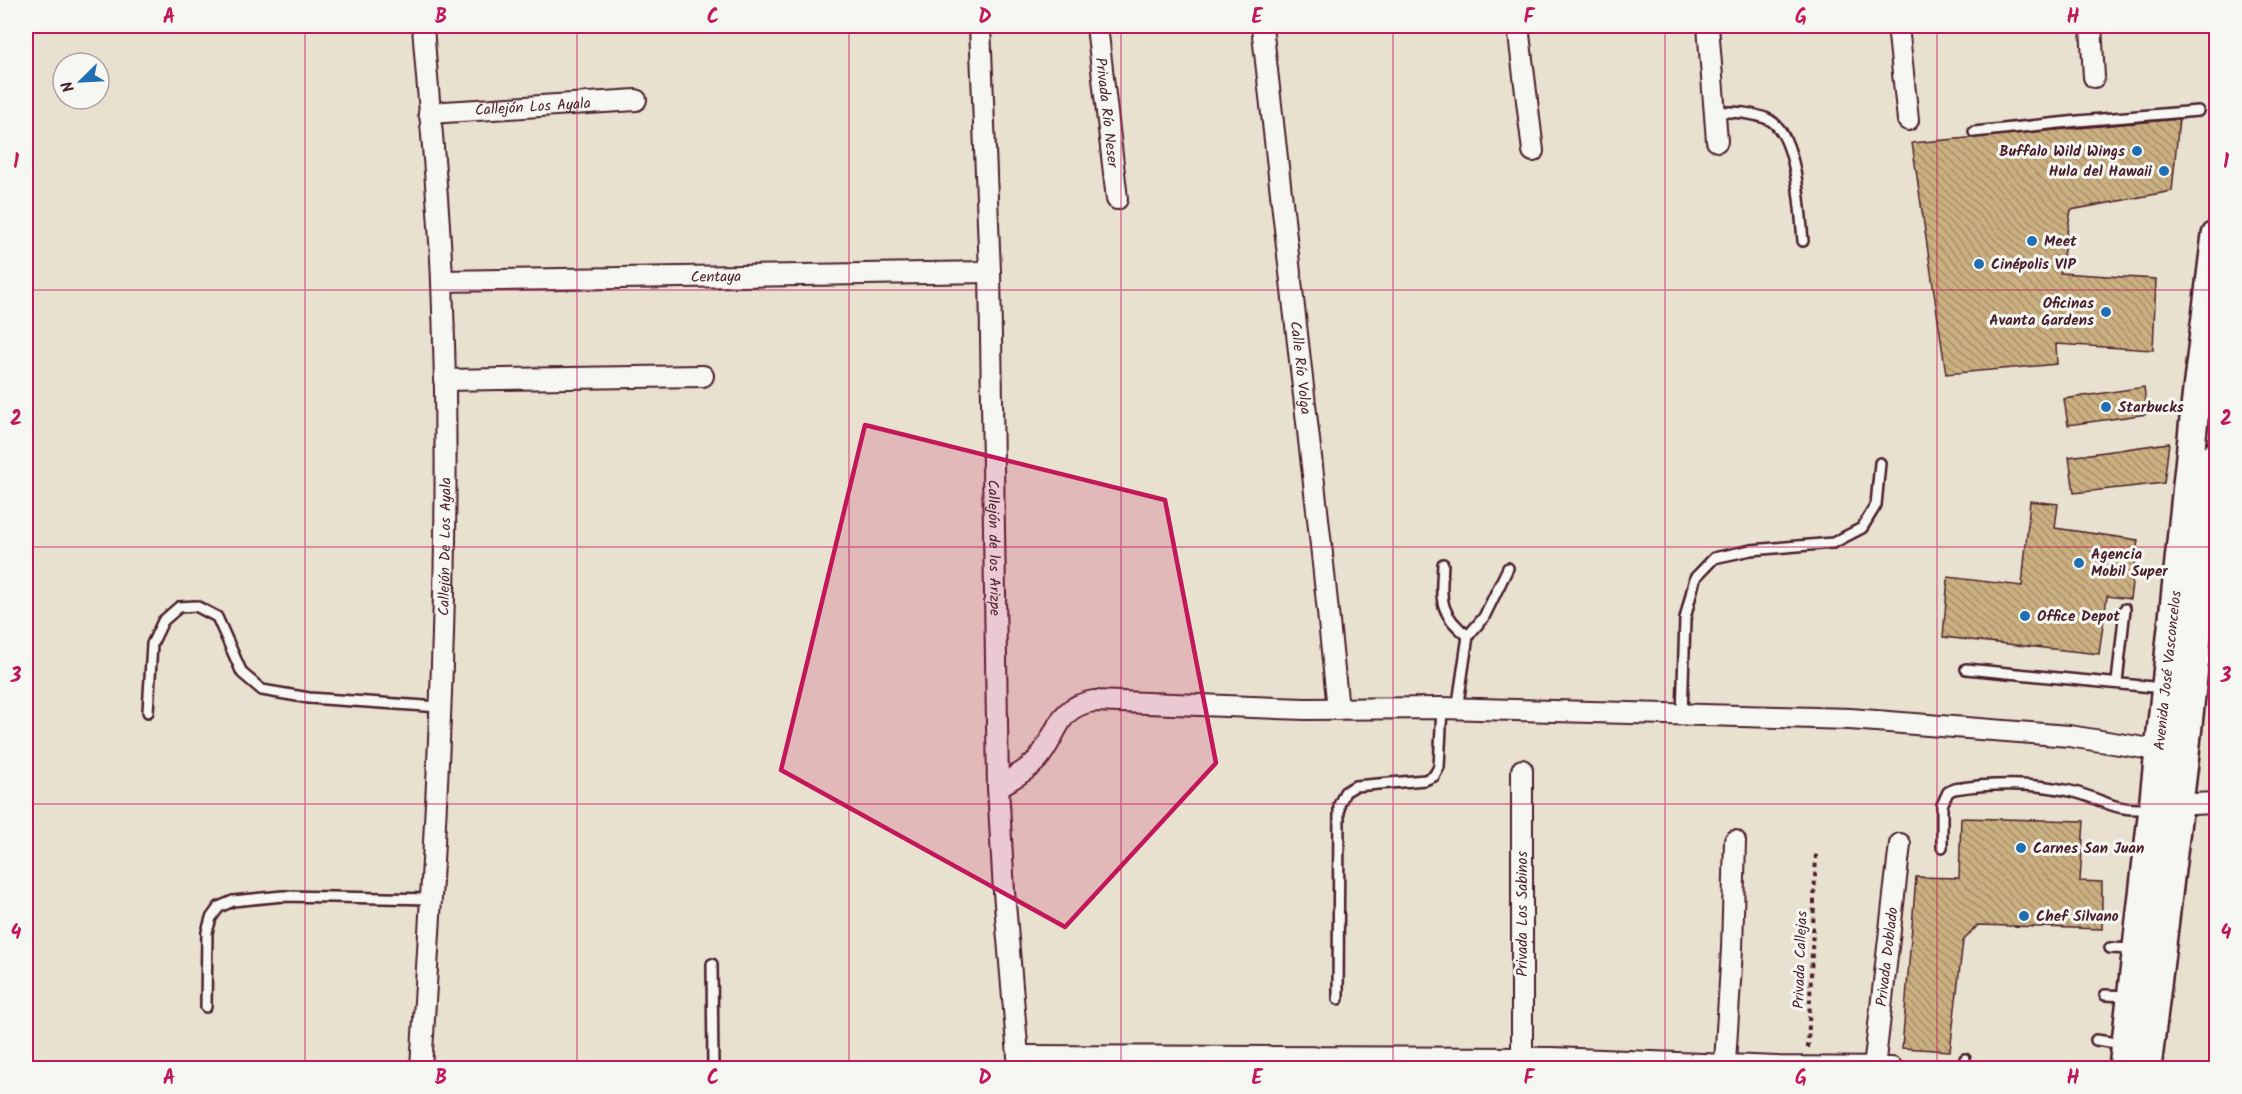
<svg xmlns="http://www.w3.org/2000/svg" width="2242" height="1094" font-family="Kalam,sans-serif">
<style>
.building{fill:url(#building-back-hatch);stroke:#4a1f2b;stroke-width:1.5}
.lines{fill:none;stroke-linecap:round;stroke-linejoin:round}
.lane-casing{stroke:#4a1f2b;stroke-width:14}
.street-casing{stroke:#4a1f2b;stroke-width:24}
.secondary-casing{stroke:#4a1f2b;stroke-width:32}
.path{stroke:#4a1f2b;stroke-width:4;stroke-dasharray:4.5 4.5;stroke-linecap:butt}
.lane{stroke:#f6f6f2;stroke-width:9}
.street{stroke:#f6f6f2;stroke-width:20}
.secondary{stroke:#f6f6f2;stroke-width:27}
.marked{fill:#c2185b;fill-opacity:0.2;stroke:#c2185b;stroke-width:4.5;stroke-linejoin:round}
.grid{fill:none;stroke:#c2185b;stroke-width:1.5;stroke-opacity:0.55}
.poi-dot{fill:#1f6fb2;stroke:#f6f6f2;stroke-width:2}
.labels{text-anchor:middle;stroke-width:6;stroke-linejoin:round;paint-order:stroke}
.street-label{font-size:15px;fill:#4a1f2b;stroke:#f6f6f2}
.poi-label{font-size:15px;font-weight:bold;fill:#4a1f2b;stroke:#f6f6f2;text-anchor:start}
.neatline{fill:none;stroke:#c2185b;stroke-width:2}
.grid-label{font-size:20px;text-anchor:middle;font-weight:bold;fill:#c2185b}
</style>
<defs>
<pattern id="building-back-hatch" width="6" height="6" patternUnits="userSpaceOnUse" patternTransform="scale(1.5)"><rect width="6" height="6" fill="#cbb081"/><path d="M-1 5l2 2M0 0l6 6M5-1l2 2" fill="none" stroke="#a78f6a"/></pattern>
</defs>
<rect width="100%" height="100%" fill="#e9e1d0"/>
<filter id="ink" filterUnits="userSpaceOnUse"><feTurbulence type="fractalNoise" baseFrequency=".0167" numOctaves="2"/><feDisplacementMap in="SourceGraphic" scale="12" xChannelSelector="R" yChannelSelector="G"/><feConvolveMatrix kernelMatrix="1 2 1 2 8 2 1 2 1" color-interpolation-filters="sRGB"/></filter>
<g filter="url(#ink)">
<!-- building -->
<path class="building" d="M2179 119 2172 191 2071 210 2060 273 2156 279 2153 350 2056 344 2057 364 1946 374 1912 143Z
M2144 387 2147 414 2068 425 2064 399Z
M2169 443 2164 483 2074 493 2069 457Z
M2030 501 2058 504 2055 528 2138 540 2130 599 2107 596 2099 654 1943 637 1948 577 2022 586Z
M1961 818 2084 821 2080 881 2102 882V929L1978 925 1963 941 1950 1051 1902 1048 1916 877 1959 878Z"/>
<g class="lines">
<!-- lane casing -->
<g class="lane-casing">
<path id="lane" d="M1715 111C1731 112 1750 112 1765 118 1798 128 1800 212 1803 241
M1974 132 2078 121 2198 111
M2199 391 2216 395
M1443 564C1441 599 1438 613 1468 636
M2198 659 2216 660
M1966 669 2163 688
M2117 682 2125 609
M1457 710 1468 636 1484 617 1508 568
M148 712 152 644 163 621 179 607 196 606 217 617 242 673 262 690 309 698 440 707
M1682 716 1685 619 1695 578 1714 558 1751 550 1833 543 1862 528 1876 505 1880 463
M1942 847V805L1948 792 1954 789C1991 783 2034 783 2070 791 2103 798 2113 813 2151 808
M2110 948 2135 949
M712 964 713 1068
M2105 995 2129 996
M1338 999 1339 805 1345 792 1355 786 1425 780 1434 776 1439 767 1442 708
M206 1007 207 932 211 918 219 907 233 901 283 896 432 899
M2096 1040 2124 1044
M1963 1068 1965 1059"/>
</g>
<!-- street casing -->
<g class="street-casing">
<g id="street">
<path id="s1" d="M980 26 990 272 998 787 1004 892 1019 1068"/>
<path id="s2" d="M1097 26 1117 199"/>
<path id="s3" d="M1262 26 1322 554 1338 709"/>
<path d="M1518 26 1533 151"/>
<path d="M1708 26 1717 141"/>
<path d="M1898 26 1908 120"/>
<path d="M2091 26 2094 77"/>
<path id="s4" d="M429 113 636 100"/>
<path id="s5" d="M442 281 990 272"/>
<path d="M444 380 703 376"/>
<path d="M998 787C1011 779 1026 772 1037 760 1059 735 1055 707 1094 701L1305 709 1442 708 1850 719 2069 736 2170 752"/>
<path d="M2168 805 2216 803"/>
<path d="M1019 1056 1552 1058 1777 1067 1892 1068"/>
<path d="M1522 1058V770"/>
<path d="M1725 1063 1732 949 1735 841"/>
<path id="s6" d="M421 1068C437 807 453 544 442 282 439 196 429 111 423 26"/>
<path id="s7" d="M1874 1068 1900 844"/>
</g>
</g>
<!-- secondary casing -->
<g class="secondary-casing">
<g id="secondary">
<path id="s8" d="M2123 1068 2153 808 2197 390 2216 235"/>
<path d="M2147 1068 2185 754 2216 455"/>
</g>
</g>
<!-- path -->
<path class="path" d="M1808 1048 1816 854"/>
<!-- lane -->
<use href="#lane" class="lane"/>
<!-- street -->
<use href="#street" class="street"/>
<!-- secondary -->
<use href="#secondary" class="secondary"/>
</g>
</g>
<!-- marked area -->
<path class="marked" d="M865 425 1165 500 1216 763 1065 927 781 770Z"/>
<!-- grid -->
<path class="grid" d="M305 26V1068M577 26V1068M849 26V1068M1121 26V1068M1393 26V1068M1665 26V1068M1937 26V1068M26 290H2216M26 547H2216M26 804H2216"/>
<!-- markers -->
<g class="poi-dot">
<circle cx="2137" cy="151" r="6"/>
<circle cx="2164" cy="171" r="6"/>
<circle cx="2032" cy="241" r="6"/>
<circle cx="1979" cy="264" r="6"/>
<circle cx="2106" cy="312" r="6"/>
<circle cx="2106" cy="407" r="6"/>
<circle cx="2079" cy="563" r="6"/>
<circle cx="2025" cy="616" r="6"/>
<circle cx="2021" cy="848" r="6"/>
<circle cx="2024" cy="916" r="6"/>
</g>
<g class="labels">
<!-- street labels -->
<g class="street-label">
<text dy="5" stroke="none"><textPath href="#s4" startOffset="104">Callejón Los Ayala</textPath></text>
<text dy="5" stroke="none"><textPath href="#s2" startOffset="87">Privada Río Neser</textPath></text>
<text dy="5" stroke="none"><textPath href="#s5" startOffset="274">Centaya</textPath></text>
<text dy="5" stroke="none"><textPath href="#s3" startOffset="344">Calle Río Volga</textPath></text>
<text dy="5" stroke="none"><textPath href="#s6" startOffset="522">Callejón De Los Ayala</textPath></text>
<text dy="5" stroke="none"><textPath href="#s1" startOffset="522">Callejón de los Arizpe</textPath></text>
<text dy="5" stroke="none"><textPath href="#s8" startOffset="400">Avenida José Vasconcelos</textPath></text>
<text transform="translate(1522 914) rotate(-90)" y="5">Privada Los Sabinos</text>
<text dy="5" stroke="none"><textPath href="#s7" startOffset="112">Privada Doblado</textPath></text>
<text transform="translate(1800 960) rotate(-88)" y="5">Privada Callejas</text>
</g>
<!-- poi labels -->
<g class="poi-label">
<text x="2125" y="156" text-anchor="end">Buffalo Wild Wings</text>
<text x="2152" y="176" text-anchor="end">Hula del Hawaii</text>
<text x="2044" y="246">Meet</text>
<text x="1991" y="269">Cinépolis VIP</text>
<text x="2094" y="308" text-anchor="end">Oficinas<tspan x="2094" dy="17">Avanta Gardens</tspan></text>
<text x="2118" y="412">Starbucks</text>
<text x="2091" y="559">Agencia<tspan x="2091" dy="17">Mobil Super</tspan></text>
<text x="2037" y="621">Office Depot</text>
<text x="2033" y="853">Carnes San Juan</text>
<text x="2036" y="921">Chef Silvano</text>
</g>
</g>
<!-- margin -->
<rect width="2242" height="1094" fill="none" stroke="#f6f6f2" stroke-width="66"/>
<!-- north arrow -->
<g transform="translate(81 81) rotate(246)"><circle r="28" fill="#f6f6f2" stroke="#b1a0a2" stroke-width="1.5"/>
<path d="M0-4.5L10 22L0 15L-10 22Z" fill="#1f6fb2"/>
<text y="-9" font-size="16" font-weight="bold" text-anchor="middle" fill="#4a1f2b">N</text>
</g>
<rect x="33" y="33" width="2176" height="1028" class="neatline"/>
<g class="grid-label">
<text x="169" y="23">A</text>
<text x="441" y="23">B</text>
<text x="713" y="23">C</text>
<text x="985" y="23">D</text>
<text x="1257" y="23">E</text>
<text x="1529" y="23">F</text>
<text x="1801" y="23">G</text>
<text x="2073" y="23">H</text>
<text x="16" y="168">1</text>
<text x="2226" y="168">1</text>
<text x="16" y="425">2</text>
<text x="2226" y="425">2</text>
<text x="16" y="682">3</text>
<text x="2226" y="682">3</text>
<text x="16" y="939">4</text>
<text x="2226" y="939">4</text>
<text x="169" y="1084">A</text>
<text x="441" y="1084">B</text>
<text x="713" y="1084">C</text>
<text x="985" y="1084">D</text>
<text x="1257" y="1084">E</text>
<text x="1529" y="1084">F</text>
<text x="1801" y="1084">G</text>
<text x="2073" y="1084">H</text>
</g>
</svg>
